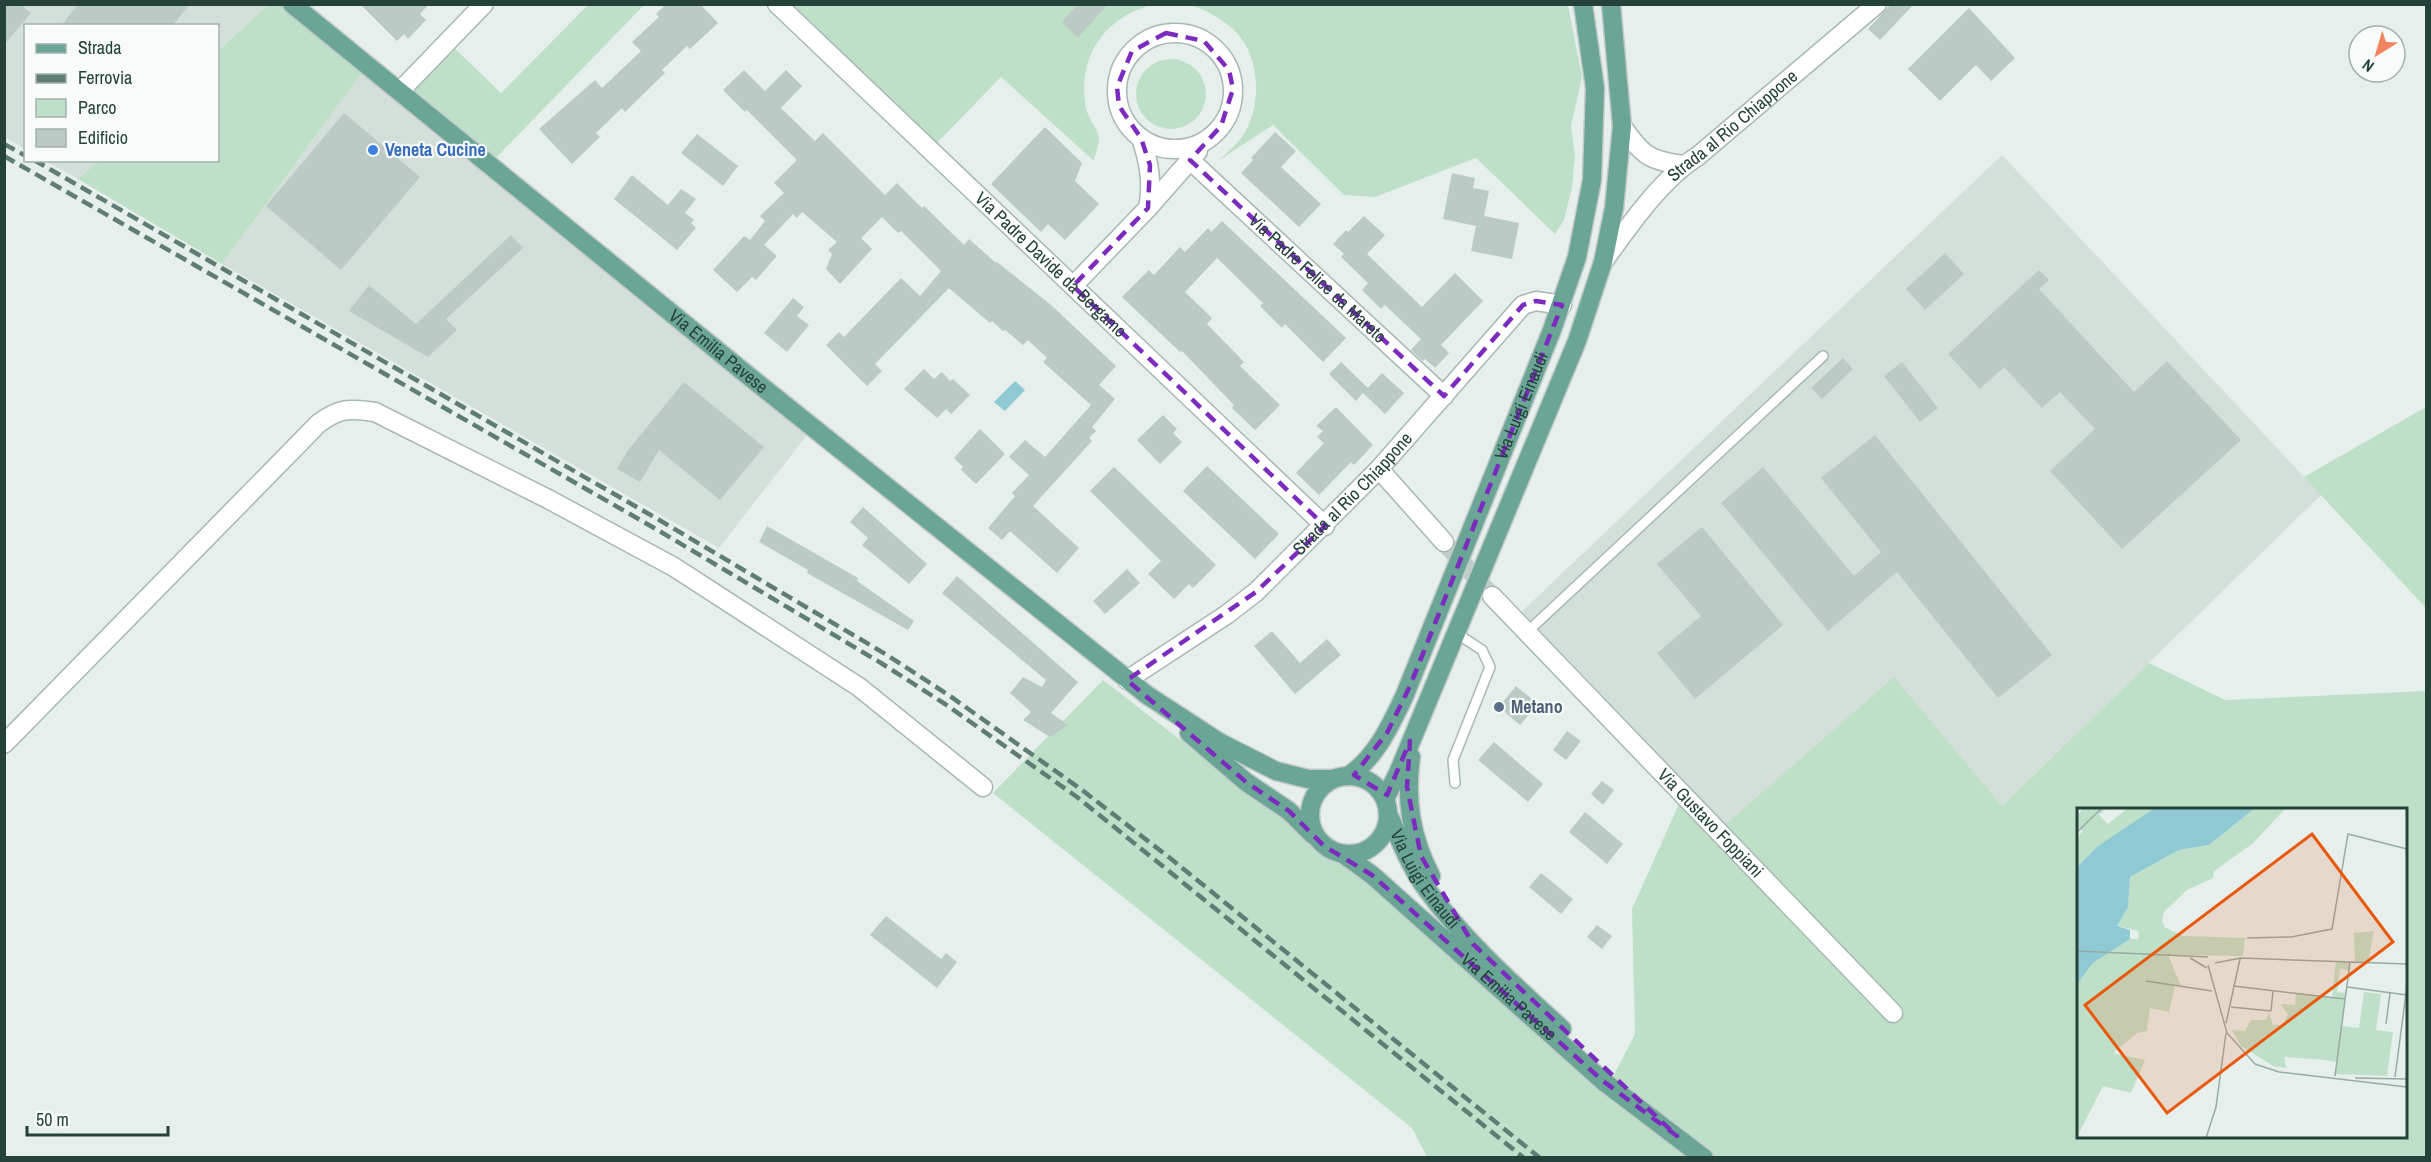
<svg xmlns="http://www.w3.org/2000/svg" width="2431" height="1162" font-family="'Archivo Narrow',sans-serif">
<style>
.built{fill:#d4dfda}
.green{fill:#bfe0c8;fill-rule:evenodd}
.water{fill:#8ec9d4}
.building{fill:#bbcac4}
.lines{fill:none;stroke-linecap:round;stroke-linejoin:round}
.street-tunnel{stroke:#bfccc8;stroke-width:18;stroke-dasharray:18 9;stroke-linecap:butt}
.lane-casing{stroke:#a8b8b2;stroke-width:12}
.street-casing{stroke:#a8b8b2;stroke-width:21}
.primary-casing{stroke:#c2cac8;stroke-width:21}
.lane{stroke:#fff;stroke-width:9}
.street{stroke:#fff;stroke-width:18}
.primary{stroke:#6aa596;stroke-width:18}
.rail{stroke:#5f7d75;stroke-width:4.5;stroke-dasharray:12 6;stroke-linecap:butt}
.marked{fill:none;stroke:#7b2cbf;stroke-width:4.5;stroke-dasharray:12 8;stroke-linejoin:round}
.shop-dot{fill:#3f7fe0;stroke:#f7fbf9;stroke-width:2}
.service-dot{fill:#5c6f8a;stroke:#f7fbf9;stroke-width:2}
.labels{text-anchor:middle;stroke-width:4.5;stroke-linejoin:round;paint-order:stroke}
.street-label{font-size:18px;fill:#24423a;stroke:#f7fbf9}
.shop-label{font-size:18px;font-weight:bold;fill:#366cbe;stroke:#f7fbf9;text-anchor:start}
.service-label{font-size:18px;font-weight:bold;fill:#4e5e75;stroke:#f7fbf9;text-anchor:start}
.inset-road{fill:none;stroke:#98aaa4;stroke-width:1.5}
.view{fill:#e8590c;fill-opacity:0.15;stroke:#e8590c;stroke-width:3}
.inset-edge{fill:none;stroke:#24423a;stroke-width:3}
</style>
<rect width="100%" height="100%" fill="#e6efeb"/>
<!-- built -->
<path class="built" d="M5 5H268L218 51V26H26L25 149 5 137Z
M368 64 810 431 719 548 222 264Z
M2002 155 2321 495 2002 806 1718 832 1514 619Z
M45 161H98L78 179Z"/>
<!-- green -->
<path class="green" d="M268 5H291L368 64 222 264 78 179 98 161 218 160V51Z
M588 5H644L489 165 399 92 449 43 501 93Z
M772 5H1150C1102 20 1077 58 1086 108 1088 119 1098 128 1099 138 1099 145 1095 154 1094 161L1001 77 928 152Z
M1190 5H1568L1582 77 1571 126 1575 157 1572 187 1564 220 1555 234 1476 158 1375 197 1344 195 1273 125 1219 160C1225 154 1233 148 1239 141 1263 111 1262 57 1234 30 1220 17 1207 11 1190 5Z
M1136 94a35 35 0 1 1 70 0a35 35 0 1 1-70 0Z
M2426 407V608L2304 477Z
M2149 663 2225 700 2426 691V1157H1427L1412 1128 993 793 1103 680 1614 1075 1635 1034 1632 909 1683 795 1718 831 1894 677 2002 806ZM2078 810H2406V1136H2078Z"/>
<!-- water -->
<path class="water" d="M1015 381 1025 390 1005 411 994 402Z"/>
<!-- building -->
<path class="building" d="M4 4H20L31 13 4 45Z
M78 4H190L172 26H61Z
M360 4H429L420 14 426 20 408 39 404 34 397 41Z
M666 4H700L718 23 690 49 687 46 662 70 665 73 625 112 622 108 596 133 600 137 572 164 539 129 595 80 602 88 641 51 632 42 659 17 656 14Z
M1078 4H1108L1078 38 1062 22Z
M1891 4H1914L1880 40 1868 29Z
M1969 8 2015 58 1991 81 1976 65 1940 101 1908 69Z
M744 70 765 91 786 70 802 86 781 108 815 141 823 133 885 195 897 183 922 208 924 206 964 245 969 239 996 263 997 262 1051 305 1116 366 1099 385 1115 399 1092 427 1096 431 1089 438 1092 441 1033 506 1079 548 1057 573 1010 531 1002 540 988 528 1015 496 1012 493 1029 475 1009 457 1025 440 1045 457 1091 405 1043 362 1047 358 1028 340 1023 345 1005 330 1003 331 992 321 990 323 949 288 875 364 882 371 867 386 826 345 839 332 844 337 901 278 920 296 941 271 901 231 898 233 882 217 861 238 872 249 840 284 826 269 832 254 828 250 837 242 802 212 797 218 793 214 764 245 777 256 756 280 752 277 737 292 713 270 744 236 750 240 765 221 760 216 784 193 774 183 797 160 747 110 745 112 723 90Z
M344 113 420 177 341 270 266 206Z
M1045 127 1082 163 1075 181 1099 204 1065 240 1048 224 1041 232 991 184Z
M1275 132 1296 151 1281 167 1321 204 1299 227 1241 173 1253 160 1251 158Z
M697 134 738 166 723 186 681 153Z
M1452 173 1475 178 1473 188 1489 191 1484 216 1519 223 1512 259 1471 251 1476 226 1443 219Z
M632 175 668 205 681 189 696 199 685 213 694 220 691 223 696 228 677 250 614 199Z
M1364 216 1385 235 1367 254 1422 307 1455 273 1483 301 1441 345 1449 353 1435 368 1425 359 1423 361 1411 350 1421 339 1385 305 1381 309 1362 290 1368 283 1341 257 1344 254 1333 244 1346 230 1348 232Z
M1222 221 1346 338 1323 362 1285 324 1282 328 1260 306 1263 303 1217 258 1185 292 1212 318 1207 324 1244 362 1240 366 1280 405 1255 430 1232 408 1234 405 1182 351 1180 352 1122 297 1149 270 1154 275 1180 247 1185 252 1208 228 1211 232Z
M511 235 523 248 446 319 457 330 428 357 349 311 369 285 416 324Z
M1945 253 1964 274 1925 310 1906 289Z
M2039 270 2049 280 2039 289 2134 392 2167 361 2241 440 2122 549 2050 471 2095 429 2060 392 2042 408 2004 367 1980 389 1948 354Z
M793 298 804 307 797 316 809 325 787 352 764 333Z
M1843 358 1853 369 1822 399 1811 388Z
M1341 362 1368 388 1364 392 1382 373 1404 393 1385 414 1363 393 1356 401 1329 374Z
M1902 362 1938 408 1920 422 1884 376Z
M924 369 934 379 942 372 950 381 953 379 970 395 951 414 946 409 937 418 904 389Z
M684 382 764 447 720 500 659 450 640 482 617 469 628 450Z
M1336 407 1373 445 1354 465 1351 462 1319 495 1296 473 1324 443 1317 437 1323 431 1316 426Z
M1163 415 1177 429 1173 433 1182 442 1160 464 1137 440Z
M980 429 1005 454 976 484 961 470 963 467 954 458Z
M1875 435 2052 655 1998 698 1897 572 1828 631 1721 503 1763 467 1854 576 1881 552 1821 478Z
M1207 466 1279 534 1255 559 1183 491Z
M1114 467 1216 565 1193 588 1189 584 1174 599 1148 574 1161 561 1090 491Z
M863 507 927 564 909 584 862 545 868 538 850 522Z
M767 526 858 578 857 581 914 621 908 630 807 573 808 570 759 542Z
M1702 527 1783 625 1695 699 1657 653 1701 616 1657 564Z
M1127 569 1140 583 1105 614 1093 601Z
M957 576 1078 682 1051 713 1068 725 1050 737 1023 720 1031 712 1010 693 1023 677 1042 687 1046 680 942 593Z
M1272 631 1300 663 1327 639 1341 655 1295 694 1254 646Z
M1516 686 1538 704 1520 725 1499 707Z
M1567 731 1581 741 1566 760 1553 750Z
M1494 742 1543 784 1528 802 1478 760Z
M1602 781 1614 790 1603 805 1591 794Z
M1585 812 1623 844 1607 864 1569 832Z
M1541 873 1573 899 1561 914 1529 887Z
M886 916 941 959 946 953 957 962 937 988 870 935Z
M1597 925 1612 936 1602 949 1587 937Z"/>
<g class="lines">
<!-- street-tunnel -->
<path class="street-tunnel" d="M1444 542 1492 596"/>
<!-- lane casing -->
<g class="lane-casing">
<path id="lane" d="M1526 633 1823 356
M1455 783 1453 760 1490 667 1482 650 1456 633"/>
</g>
<!-- street casing -->
<g class="street-casing">
<g id="street">
<path id="s1" d="M777 4 1325 526"/>
<circle cx="1175" cy="91" r="58"/>
<path d="M400 91 484 4"/>
<path d="M1622 126C1642 155 1649 161 1684 165"/>
<path d="M1141 138C1149 162 1153 183 1148 208"/>
<path id="s2" d="M1190 160 1444 396"/>
<path id="s3" d="M1603 262C1629 226 1661 179 1698 156L1877 4"/>
<path d="M1073 286 1148 208 1198 151"/>
<path d="M1379 469 1444 542"/>
<path id="s4" d="M1492 596 1893 1013"/>
<path id="s5" d="M1127 680 1226 615 1256 592 1379 469 1523 305 1536 301 1562 305"/>
<path d="M4 744 319 423C341 407 349 409 375 412L548 499 674 567 859 687 983 787"/>
</g>
</g>
<!-- primary casing -->
<g class="primary-casing">
<g id="primary">
<path id="s6" d="M292 4 751 378 1147 695 1219 742 1276 771 1308 779H1332"/>
<path d="M1189 733 1246 782 1289 811 1313 835"/>
<path d="M1411 757C1405 800 1411 837 1431 876"/>
<circle cx="1349" cy="815" r="39"/>
<path id="s7" d="M1348 776C1376 758 1390 726 1404 697L1552 330 1577 257 1592 180 1595 88 1583 4"/>
<path d="M1385 799 1398 773 1577 341 1603 262 1614 208 1622 126 1611 4"/>
<path id="s8" d="M1388 814C1400 839 1409 865 1425 887 1463 940 1514 985 1562 1029"/>
<path id="s9" d="M1343 854 1372 875 1603 1081 1704 1158"/>
</g>
</g>
<!-- lane -->
<use href="#lane" class="lane"/>
<!-- street -->
<use href="#street" class="street"/>
<!-- primary -->
<use href="#primary" class="primary"/>
<!-- rail -->
<path class="rail" d="M4 144 26 156
M4 156 656 529 881 663 945 704 1077 797 1524 1158
M34 160 661 521 887 655 950 696 1082 790 1170 858 1540 1158"/>
</g>
<!-- marked area -->
<path class="marked" d="M1166 33 1204 41 1229 70 1233 89 1221 126 1190 160 1444 396 1523 305 1536 301 1562 305 1410 686 1387 733 1354 775 1387 795 1410 741 1407 787 1421 856 1473 944 1677 1136 1603 1081 1372 875 1324 846 1289 811 1246 782 1127 680 1256 592 1325 526 1073 286 1148 208 1150 165 1141 138 1119 106 1117 87 1132 51Z"/>
<!-- markers -->
<circle class="shop-dot" cx="373" cy="150" r="6"/>
<circle class="service-dot" cx="1499" cy="707" r="6"/>
<g class="labels">
<!-- street labels -->
<g class="street-label">
<text dy="6" stroke="none"><textPath href="#s3" startOffset="189">Strada al Rio Chiappone</textPath></text>
<text dy="6" stroke="none"><textPath href="#s1" startOffset="378">Via Padre Davide da Bergamo</textPath></text>
<text dy="6" stroke="none"><textPath href="#s2" startOffset="174">Via Padre Felice da Mareto</textPath></text>
<text dy="6" stroke="none"><textPath href="#s6" startOffset="550">Via Emilia Pavese</textPath></text>
<text dy="6" stroke="none"><textPath href="#s7" startOffset="412">Via Luigi Einaudi</textPath></text>
<text dy="6" stroke="none"><textPath href="#s5" startOffset="294">Strada al Rio Chiappone</textPath></text>
<text dy="6" stroke="none"><textPath href="#s4" startOffset="315">Via Gustavo Foppiani</textPath></text>
<text dy="6" stroke="none"><textPath href="#s8" startOffset="75">Via Luigi Einaudi</textPath></text>
<text dy="6" stroke="none"><textPath href="#s9" startOffset="219">Via Emilia Pavese</textPath></text>
</g>
<!-- shop labels -->
<g class="shop-label">
<text x="385" y="156">Veneta Cucine</text>
</g>
<!-- service labels -->
<g class="service-label">
<text x="1511" y="713">Metano</text>
</g>
</g>
<!-- overview -->
<g transform="translate(2077 808)">
<rect width="330" height="330" fill="#e6efeb"/>
<path d="M6 0H30L22 7 31 16 51 0H78L21 38 0 59V30L6 23 0 19V9ZM178 0H209L175 36 137 63 136 70 110 82 87 104 85 112 87 119 106 128 168 130 166 148 91 147 104 178H98L92 204 73 200 70 223 60 225 36 245 68 252 54 285 26 278 0 329V176L16 155 53 131H61L62 123 40 118 51 99 53 69 102 42 132 37ZM297 123 291 154H278L277 125ZM259 153 273 154 272 162 263 161 260 184 269 185 264 218 282 220 287 184 304 186 299 222 316 224 310 268 259 266 260 254 248 252 207 249 209 260 196 258 164 238 155 222 168 223 174 212H189L192 205 196 217H206L211 206 203 196 218 197 219 185 255 189Z" fill="#bfe0c8"/>
<path d="M78 0H178L132 37 102 42 53 69 51 99 40 118 53 122V131L16 155 0 176V59L21 38Z" fill="#8ec9d4"/>
<path class="inset-road" d="M0 24 25 0M170 130 214 129 255 121 271 26 330 41M0 143 131 149M113 150 130 160M138 155 164 150 330 156M131 157 150 225 178 256 202 264 330 279M69 173 135 183M156 178 268 191M270 179 330 187M154 199 194 203M194 203 196 183M149 215 163 151M309 216 313 185M258 268 273 154M318 269 330 178M278 270 330 271M129 330 139 299 149 225"/>
<path class="view" d="M235 26 316 134 90 305 8 197Z"/>
<rect width="330" height="330" class="inset-edge"/>
</g>
<!-- border -->
<rect width="2431" height="1162" fill="none" stroke="#24423a" stroke-width="12"/>
<!-- legend -->
<rect x="24" y="24" width="195" height="138" fill="#f7fbf9" stroke="#a3b1ad" stroke-width="1.5"/>
<rect x="36" y="44" width="30" height="9" fill="#6aa596" stroke="#a3b1ad" stroke-width="1.5"/>
<text x="78" y="54" font-size="18" fill="#24423a">Strada</text>
<rect x="36" y="74" width="30" height="9" fill="#5f7d75" stroke="#a3b1ad" stroke-width="1.5"/>
<text x="78" y="84" font-size="18" fill="#24423a">Ferrovia</text>
<rect x="36" y="99" width="30" height="18" fill="#bfe0c8" stroke="#a3b1ad" stroke-width="1.5"/>
<text x="78" y="114" font-size="18" fill="#24423a">Parco</text>
<rect x="36" y="129" width="30" height="18" fill="#bbcac4" stroke="#a3b1ad" stroke-width="1.5"/>
<text x="78" y="144" font-size="18" fill="#24423a">Edificio</text>
<!-- north arrow -->
<g transform="translate(2377 54) rotate(217)"><circle r="28" fill="#f7fbf9" stroke="#a3b1ad" stroke-width="1.5"/>
<path d="M0-4.5L10 22L0 15L-10 22Z" fill="#f4845f"/>
<text y="-9" font-size="16" font-weight="bold" text-anchor="middle" fill="#24423a">N</text>
</g>
<!-- scale -->
<path d="M27 1126v9h141v-9" fill="none" stroke="#24423a" stroke-width="3"/>
<text x="36" y="1126" font-size="18" fill="#24423a" stroke="#f7fbf9" stroke-width="4.5" paint-order="stroke">50 m</text>
</svg>
